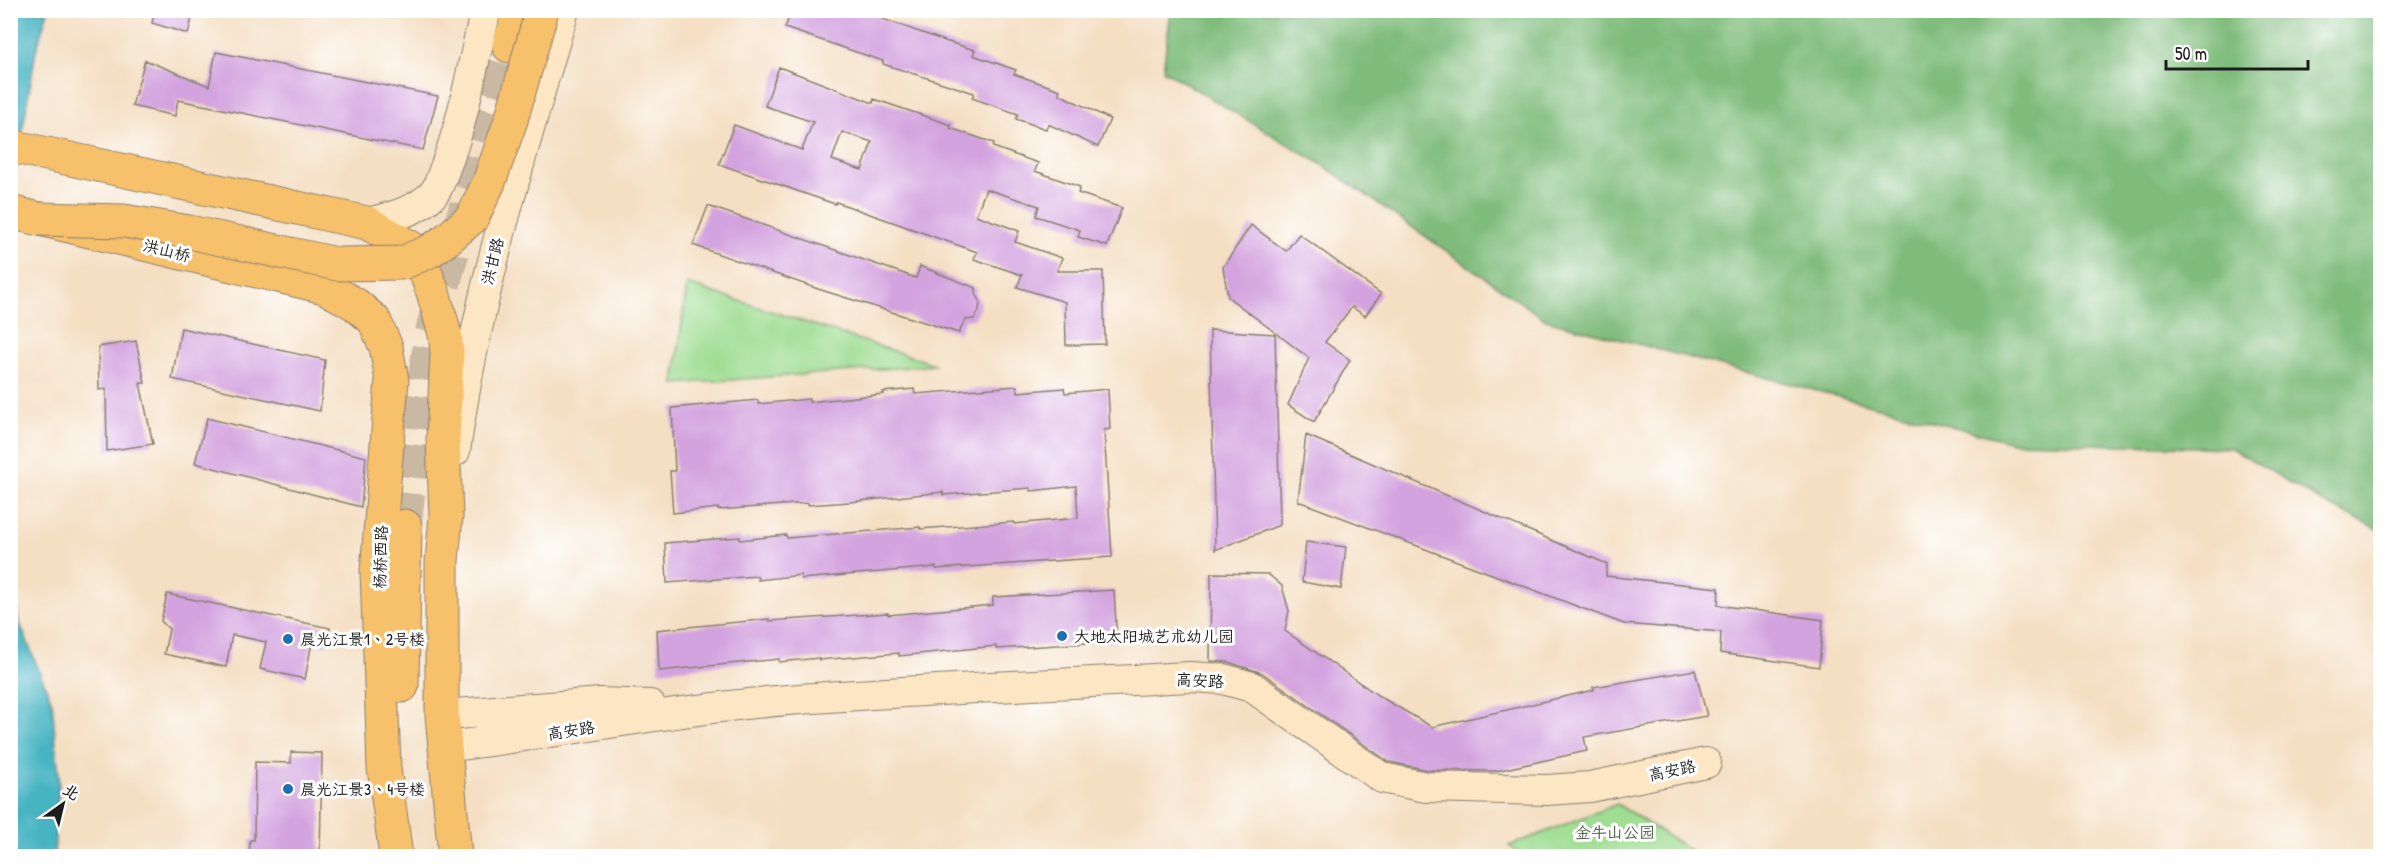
<svg xmlns="http://www.w3.org/2000/svg" width="2391" height="867" font-family="'Patrick Hand','LXGW WenKai TC',sans-serif">
<style>
.green{fill:#9fdd92;stroke:#5e7c57;stroke-width:1.5}
.forest{fill:#7fbc7c;stroke:#4e6c4c;stroke-width:1.5}
.water{fill:#47b4c2;stroke:#32686f;stroke-width:1.5}
.building{fill:#d3a3df;fill-rule:evenodd}
.lines{fill:none;stroke-linecap:round;stroke-linejoin:round}
.primary-tunnel{stroke:#c9b8a2;stroke-width:33;stroke-dasharray:33 16;stroke-linecap:butt}
.secondary-casing{stroke:#887e70;stroke-width:32}
.primary-casing{stroke:#887e70;stroke-width:35}
.secondary{stroke:#fce6c4;stroke-width:30}
.primary{stroke:#f7c06b;stroke-width:33}
.primary-bridge-casing{stroke:#887e70;stroke-width:35;stroke-linecap:butt}
.primary-bridge{stroke:#f7c06b;stroke-width:33}
.poi-dot{fill:#1f6fb2;stroke:#fff;stroke-width:2}
.labels{text-anchor:middle;stroke-width:6;stroke-linejoin:round;paint-order:stroke}
.street-label{font-size:16px;fill:#1c1c1c;stroke:#fff}
.poi-label{font-size:16px;fill:#1c1c1c;stroke:#fff;text-anchor:start}
.park-label{font-size:16px;fill:#4a6045;stroke:#fff}
</style>
<rect width="100%" height="100%" fill="#fff"/>
<filter id="ink" filterUnits="userSpaceOnUse"><feTurbulence type="fractalNoise" baseFrequency=".0167" numOctaves="2"/><feDisplacementMap in="SourceGraphic" scale="12" xChannelSelector="R" yChannelSelector="G"/><feConvolveMatrix kernelMatrix="1 2 1 2 8 2 1 2 1" color-interpolation-filters="sRGB"/></filter>
<filter id="wash" filterUnits="userSpaceOnUse"><feTurbulence type="fractalNoise" baseFrequency=".008" numOctaves="4" result="noise"/><feDisplacementMap in="SourceGraphic" scale="24" xChannelSelector="R" yChannelSelector="G"/><feGaussianBlur stdDeviation="1.35" result="paint"/><feColorMatrix in="noise" values="0 0 0 0 0 0 0 0 0 0 0 0 0 0 0 0 0 1.4 0 .05"/><feComposite in="paint" operator="in"/></filter>
<g filter="url(#wash)">
<rect width="100%" height="100%" fill="#f4dfc3"/>
<!-- green -->
<path class="green" d="M687 284 937 365 674 384Z
M1617 804 1699 856H1524L1509 846Z"/>
<!-- forest -->
<path class="forest" d="M1171 11H2380V530L2320 501 2232 448 2012 442 1546 320 1321 164 1163 70Z"/>
<!-- water -->
<path class="water" d="M11 11H48L36 51 11 197Z
M10 520 18 619 52 702 59 777 54 856H11Z"/>
<g id="blocks">
<!-- building -->
<path class="building" d="M155 10H194L188 34 152 23Z
M792 10H862L880 17V18L945 41 975 50 973 55 1016 70 1014 74 1060 90 1059 94 1110 119 1098 147 1048 124 1046 129 1016 119 1018 114 972 98 974 93 883 64V61L785 28Z
M216 52 438 96 423 150 178 100 175 116 132 106 145 60 209 86Z
M779 67 873 103 874 99 951 125 950 128 994 143 993 147 1038 163 1035 171 1080 187 1078 193 1122 208 1107 246 1078 237 1080 230 1036 216 1039 206 986 189 976 215 1019 231 1015 242 1062 258 1057 271H1103L1105 344 1066 345 1065 302 1017 287 1022 275 974 259 977 252 836 202 835 204 719 164 734 125 802 150 813 122 765 106ZM842 132 872 142 862 170 832 160Z
M708 206 916 278 920 266 976 288V294L980 301 979 311 974 319 965 320 959 333 818 289 693 245Z
M1251 225 1286 251 1299 234 1381 294 1365 316 1352 307 1325 342 1350 360 1314 422 1288 405 1309 358 1228 297 1223 267Z
M181 328 325 360 320 411 172 379Z
M1210 330 1275 334 1280 520V525L1215 550Z
M136 341 145 383H140L153 444 107 451 106 389 99 390 98 347Z
M1017 386 1018 392 1064 388 1065 393 1108 389 1110 429 1104 430 1112 557 936 569V567L801 579V575L758 580 757 576 667 583 665 543 740 537V540L786 535 787 538 920 527V529L1014 522V524L1078 518 1076 486 1031 491V488L943 495V492L850 502 808 505V503L718 510V508L673 513 670 471H675L672 408 758 400V404L809 399V402L884 394 883 392 914 389 915 394Z
M207 418 366 457 361 507 195 463Z
M1306 435 1607 564 1606 576 1719 588 1718 605 1823 620 1819 667 1720 653 1721 632 1624 624 1298 501Z
M1306 542 1346 547 1341 589 1302 582Z
M1211 573 1268 574 1282 586 1289 611 1285 631 1379 696 1432 727 1594 690 1593 687 1695 670 1707 716 1584 737 1587 751 1496 771 1428 770 1389 762 1262 673 1228 662 1210 661Z
M1114 590 1117 641 996 649V646L899 656V653L819 660V658L779 662V659L659 671 657 630 769 619V621L888 613V615L993 605V597Z
M167 594 330 628 327 645 312 642 305 679 260 669 266 642 232 635 226 667 164 654 169 629 161 621Z
M291 752 322 753 320 856H249L250 840H254L255 762 291 763Z"/>
</g>
</g>
<g filter="url(#ink)">
<use href="#blocks" fill-opacity="0" stroke="#887e70" stroke-width="1.5"/>
<g class="lines">
<!-- primary-tunnel -->
<path class="primary-tunnel" d="M405 526 416 427 432 329 509 46"/>
<!-- secondary casing -->
<g class="secondary-casing">
<path id="secondary" d="M367 223C389 218 418 211 434 193 439 187 442 175 445 168 465 117 472 63 486 10
M455 451C476 300 521 156 564 10
M442 715 601 703 650 705
M444 747C562 733 680 708 800 699 930 689 1060 684 1190 677L1223 679 1252 687 1382 778 1426 787 1547 790 1590 787 1706 763"/>
</g>
<!-- primary casing -->
<g class="primary-casing">
<path id="primary" d="M509 46 520 10
M10 146 367 223 417 251 433 292 445 334 447 352 443 439 446 516 442 561V715L455 856
M10 212 324 287 355 304 374 320 386 347 392 380 377 572 384 768 396 856
M402 686 405 526"/>
</g>
<!-- secondary -->
<use href="#secondary" class="secondary"/>
<!-- primary -->
<use href="#primary" class="primary"/>
<!-- primary-bridge casing -->
<g class="primary-bridge-casing">
<path id="primary-bridge" d="M39 219 124 221 189 232 337 264 402 263 430 251 446 240 472 218 489 182 511 120 542 10"/>
</g>
<!-- primary-bridge -->
<use href="#primary-bridge" class="primary-bridge"/>
</g>
</g>
<!-- markers -->
<g class="poi-dot">
<circle cx="1062" cy="636" r="6"/>
<circle cx="288" cy="639" r="6"/>
<circle cx="288" cy="789" r="6"/>
</g>
<g class="labels">
<!-- street labels -->
<g class="street-label">
<text transform="translate(167 250) rotate(14)" y="6">洪山桥</text>
<text transform="translate(492 261) rotate(-76)" y="6">洪甘路</text>
<text transform="translate(380 557) rotate(-88)" y="6">杨桥西路</text>
<text transform="translate(1200 680) rotate(3)" y="6">高安路</text>
<text transform="translate(571 730) rotate(-9)" y="6">高安路</text>
<text transform="translate(1672 770) rotate(-12)" y="6">高安路</text>
</g>
<!-- poi labels -->
<g class="poi-label">
<text x="1074" y="642">大地太阳城艺术幼儿园</text>
<text x="300" y="645">晨光江景1、2号楼</text>
<text x="300" y="795">晨光江景3、4号楼</text>
</g>
<!-- park labels -->
<g class="park-label">
<text x="1615" y="838">金牛山公园</text>
</g>
</g>
<!-- margin -->
<rect width="2391" height="867" fill="none" stroke="#fff" stroke-width="36"/>
<!-- north arrow -->
<g transform="translate(63 804) rotate(34)" stroke="#ffffff" stroke-width="4.5" paint-order="stroke">
<path d="M0-4.5L10 22L0 15L-10 22Z" fill="#1c1c1c"/>
<text y="-9" font-size="16" font-weight="bold" text-anchor="middle" fill="#1c1c1c">北</text>
</g>
<!-- scale -->
<path d="M2166 60v9h142v-9" fill="none" stroke="#1c1c1c" stroke-width="3"/>
<text x="2175" y="60" font-size="18" fill="#1c1c1c" stroke="#ffffff" stroke-width="4.5" paint-order="stroke">50 m</text>
</svg>
